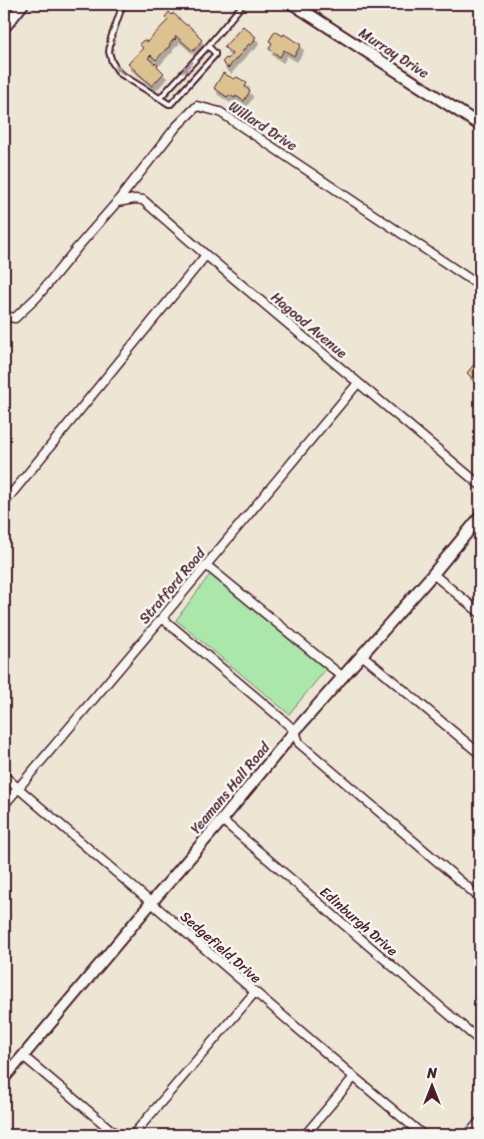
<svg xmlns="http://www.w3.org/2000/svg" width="484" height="1139" font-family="Sriracha,sans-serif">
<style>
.green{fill:#abe6ab;stroke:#7a826b}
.building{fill:#dcc191;stroke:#4a1f2b;filter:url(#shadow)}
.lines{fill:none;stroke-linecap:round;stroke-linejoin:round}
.lane-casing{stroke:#4a1f2b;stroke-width:8}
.street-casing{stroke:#4a1f2b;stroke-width:11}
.secondary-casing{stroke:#4a1f2b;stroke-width:14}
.lane{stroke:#f6f6f2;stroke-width:4}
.street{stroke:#f6f6f2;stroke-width:8}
.secondary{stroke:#f6f6f2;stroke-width:10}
.oneway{fill:#a99598}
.labels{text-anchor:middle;stroke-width:5;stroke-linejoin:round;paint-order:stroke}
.street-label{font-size:14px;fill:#4a1f2b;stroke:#f6f6f2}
</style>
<defs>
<filter id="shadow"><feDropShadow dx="3" dy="5.5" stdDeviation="0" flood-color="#0004"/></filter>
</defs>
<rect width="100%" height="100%" fill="#eee6d5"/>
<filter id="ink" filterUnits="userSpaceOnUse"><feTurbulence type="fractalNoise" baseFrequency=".02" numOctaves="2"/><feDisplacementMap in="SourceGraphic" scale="10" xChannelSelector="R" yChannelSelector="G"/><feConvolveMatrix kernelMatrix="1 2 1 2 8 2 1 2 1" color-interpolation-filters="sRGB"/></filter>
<g filter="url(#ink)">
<!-- green -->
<path class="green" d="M211 573 327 668 289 714 176 620Z"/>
<!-- building -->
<path class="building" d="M169 12 172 15 173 13 186 25H188L198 34 197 35 202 40 193 51 176 36 175 38 176 39 175 40 174 39 169 45 170 46 168 48H167L156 60 151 55 148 58 155 64V63L158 65 157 66 164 73 152 86 128 64 143 48 139 44 144 40 147 42 168 20 165 17Z
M243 26 256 37 254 39 255 40 251 45 249 44 228 68 222 62 226 58 228 59 232 54 224 47Z
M275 31 283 36 284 34 301 45 294 56 284 50 280 57 269 49 272 43 269 41Z
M223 73 234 79 237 77 247 83 245 87 250 91 244 101 236 96 235 98 229 95 227 97 214 88Z
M475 363 480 368V386L467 373Z
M480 571V594L475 572Z"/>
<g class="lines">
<!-- lane casing -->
<g class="lane-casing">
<path id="lane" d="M123 4 111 38 109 52 112 62 119 73 169 104H171L215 55V53L208 46
M160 98 208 46 243 4
M4 326 8 317"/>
</g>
<!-- street casing -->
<g class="street-casing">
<path id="street" d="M117 202 135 199 143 200 206 255 480 485
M4 316 15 318 37 297 77 248 117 202 176 127 197 106 220 112 480 286
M4 503 206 255
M206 565 343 677
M433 574 480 613
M162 618 283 720 295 731 299 743 480 898
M362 655 480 754
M4 776 354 1077 423 1135
M4 805 162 618 358 383
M222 820 480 1041
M23 1056 117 1135
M133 1135 255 992
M305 1135 354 1077
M468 1135 480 1121"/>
</g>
<!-- secondary casing -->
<g class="secondary-casing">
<path id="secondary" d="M293 4 480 125
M4 28 23 4
M4 1078 23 1056 151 903 222 820 295 731 433 574 480 517"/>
</g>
<!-- lane -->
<use href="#lane" class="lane"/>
<!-- street -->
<use href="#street" class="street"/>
<!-- secondary -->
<use href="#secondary" class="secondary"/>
</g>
<!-- one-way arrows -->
<defs><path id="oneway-solid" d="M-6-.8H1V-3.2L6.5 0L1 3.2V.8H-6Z" transform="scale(1.25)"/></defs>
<g class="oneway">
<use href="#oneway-solid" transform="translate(188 67) rotate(133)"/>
<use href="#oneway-solid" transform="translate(120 71) rotate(-135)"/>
</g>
</g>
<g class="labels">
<!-- street labels -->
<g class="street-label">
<text transform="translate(394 53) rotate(33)" y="5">Murray Drive</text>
<text transform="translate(263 126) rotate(33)" y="5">Willard Drive</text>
<text transform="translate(309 325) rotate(40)" y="5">Hagood Avenue</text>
<text transform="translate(172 586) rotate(-50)" y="5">Stratford Road</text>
<text transform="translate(230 788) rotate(-50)" y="5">Yeamans Hall Road</text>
<text transform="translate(359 921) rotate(41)" y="5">Edinburgh Drive</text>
<text transform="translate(221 947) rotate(41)" y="5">Sedgefield Drive</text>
</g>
</g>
<!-- margin -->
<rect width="484" height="1139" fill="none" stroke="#f6f6f2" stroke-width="20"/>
<rect x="10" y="10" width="464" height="1119" fill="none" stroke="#4a1f2b" stroke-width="2" filter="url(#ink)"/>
<!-- north arrow -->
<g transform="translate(432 1086)" stroke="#f6f6f2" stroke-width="4" paint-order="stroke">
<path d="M0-4L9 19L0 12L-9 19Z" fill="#4a1f2b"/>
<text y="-8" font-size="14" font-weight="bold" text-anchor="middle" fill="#4a1f2b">N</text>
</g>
</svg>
